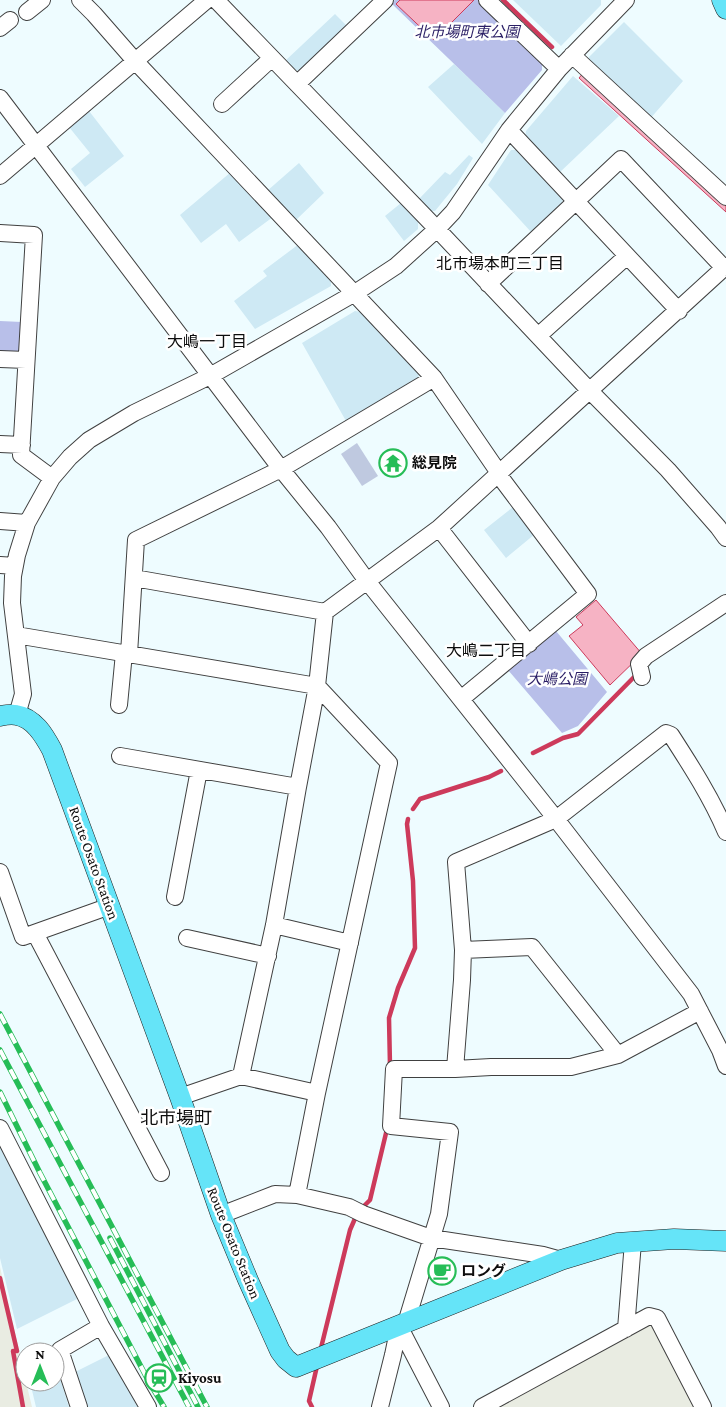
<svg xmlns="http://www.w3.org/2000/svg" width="726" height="1407" font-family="'Crimson Pro','Noto Sans JP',serif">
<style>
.industrial{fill:#e9ece2}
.farmland{fill:#cee9f4}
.green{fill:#b8bfe9}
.cemetery{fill:#bfc9e0}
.water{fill:#f6b3c4;stroke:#cd3a5b}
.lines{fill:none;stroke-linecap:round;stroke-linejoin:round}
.stream{stroke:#cd3a5b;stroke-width:4.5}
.minor-casing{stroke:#404040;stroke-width:18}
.major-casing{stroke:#1e1e1e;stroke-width:21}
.minor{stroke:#fff;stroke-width:16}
.major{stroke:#65e4f8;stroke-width:20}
.rail-casing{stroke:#26bd57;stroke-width:5.5}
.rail{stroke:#fff;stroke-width:4;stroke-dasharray:11;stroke-linecap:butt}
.labels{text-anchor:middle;stroke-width:5;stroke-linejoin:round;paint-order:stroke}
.park-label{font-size:15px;font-style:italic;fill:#2a1e65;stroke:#fff}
.poi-label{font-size:15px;font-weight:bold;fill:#0d0d0d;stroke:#fff;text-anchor:start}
.street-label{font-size:15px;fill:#0d0d0d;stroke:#fff}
.neighbourhood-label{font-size:16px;fill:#0d0d0d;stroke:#fff}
.quarter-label{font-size:18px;fill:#0d0d0d;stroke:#fff}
</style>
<rect width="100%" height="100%" fill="#eefcff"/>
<!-- industrial -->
<path class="industrial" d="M0 1267 25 1376V1382H26L32 1407H0Z
M656 1324 698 1407H496L647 1326Z"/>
<!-- farmland -->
<path class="farmland" d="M513 0H601V5L561 46Z
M335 14 347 26 301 70 294 71 285 61Z
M624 22 683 81 649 120 588 63 589 57Z
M454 64 505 113 482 144 428 87Z
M573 76 619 116 558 174 525 139 526 131Z
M89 111 124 156 85 187 71 169 90 153 69 127Z
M511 150H518L563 197 562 204 532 233 488 185Z
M469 155 473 158 457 184 435 211H427L418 200 445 172 450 175Z
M299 163 324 193 296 220 267 191Z
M231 172 273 217 239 242 226 224 201 243 180 215Z
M401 203 418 222V229L404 241 385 216Z
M299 244 331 279V286L255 329 234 301 267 276 263 271Z
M355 311 361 312 419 373 418 380 346 421 302 343Z
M513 507 535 534 506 558 484 530Z
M0 1144 79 1298 17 1329 0 1258Z
M109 1355 140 1407H86L75 1372Z
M55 1363 69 1407H36L30 1382H55Z"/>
<!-- green -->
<path class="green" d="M395 0H479L542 62V70L505 113 391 3Z
M0 321 22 322 21 349 16 353H0Z
M556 631 607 692 578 726 562 733 508 670Z"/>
<!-- cemetery -->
<path class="cemetery" d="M357 443 378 476 362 486 341 454Z"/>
<!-- water -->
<path class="water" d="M400 0H474L434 40 396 4Z
M584 72 726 203V212L579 78Z
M596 600 642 654 610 685 569 636 583 625 576 617Z"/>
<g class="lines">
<!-- stream -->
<path class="stream" d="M503 0 552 47
M533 753 563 738 578 734 637 674
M413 809 420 799 489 777 501 771
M390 1066 389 1018 398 988 415 948 413 881 407 824 408 819
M362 1208 370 1200 387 1129
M0 1278 17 1351H13L23 1407
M321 1348 350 1230 357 1214
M312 1407 309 1401 317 1366"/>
<!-- minor casing -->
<g class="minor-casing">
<path id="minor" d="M80 0 94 14 136 62 434 378 499 473
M216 0 437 229 589 390 668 470 718 527 726 538
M487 0 559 69
M27 12 42 0
M0 28 10 20
M572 55 726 197
M297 84 385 0
M0 98 281 469 328 527 367 581 556 819 691 994 720 1050 726 1066
M222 104 272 58
M509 130 679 311
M0 176 207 0
M0 233 34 235 21 455 52 478
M488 284 621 159 724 268
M538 336 627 256
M0 359 26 360
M0 444 22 445
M0 521 27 523
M439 528 529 644
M0 565 15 566
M134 578 325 612 439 528 726 266
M16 635 317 686 389 763 317 1093 241 1076
M129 654 136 540 281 469 434 378
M642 677 639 664 646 656 726 603
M461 699 588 594 498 474
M119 705 124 653
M17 715 23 694 12 603 13 576 17 555 27 523 52 478 70 457 89 440 134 413 210 376 355 293 396 266 437 229 453 212 509 130 559 69 626 0
M120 756 298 787 317 686 325 612
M0 872 23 937 110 906
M175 897 199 770
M274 925 350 943
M35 933 161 1173
M187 938 268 956
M463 950 532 947 618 1055
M455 1069 462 980 463 950 456 862 556 819 666 733 671 735C691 766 711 797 726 832
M180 1097 241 1076 274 925 298 787
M0 1128 101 1326 148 1407
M297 1195 317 1093
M221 1215 275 1194 297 1195 349 1207 363 1214 431 1238 543 1255 561 1260
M406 1323 439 1214 450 1132 391 1126 394 1069H455L491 1067H571L618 1055 700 1011
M399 1326 441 1407
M626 1329 633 1242
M79 1407 60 1350 101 1326
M380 1407 393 1355 399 1326
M482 1407 649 1316 657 1318 703 1407"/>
</g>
<!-- major casing -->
<g class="major-casing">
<path id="major" d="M722 0 726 9
M0 716C5 715 11 714 16 715 34 718 44 735 52 750L180 1097 221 1215 248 1280 280 1351 286 1359 296 1367 561 1260 617 1243 674 1239 726 1241"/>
</g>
<!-- minor -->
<use href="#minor" class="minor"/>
<!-- major -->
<use href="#major" class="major"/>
<!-- rail casing -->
<g class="rail-casing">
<path id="rail" d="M0 1014 207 1407
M0 1050 189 1407
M0 1092 40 1173 148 1380 164 1407
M110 1238 198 1407"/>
</g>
<!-- rail -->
<use href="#rail" class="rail"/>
</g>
<!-- icons -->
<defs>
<g id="temple-ring" transform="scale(1.4375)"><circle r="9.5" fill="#fff" stroke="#26bd57" stroke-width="1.5"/><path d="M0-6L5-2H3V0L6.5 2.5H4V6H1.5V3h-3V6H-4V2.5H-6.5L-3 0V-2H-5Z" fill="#26bd57"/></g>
<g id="cafe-ring" transform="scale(1.4375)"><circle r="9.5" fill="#fff" stroke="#26bd57" stroke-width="1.5"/><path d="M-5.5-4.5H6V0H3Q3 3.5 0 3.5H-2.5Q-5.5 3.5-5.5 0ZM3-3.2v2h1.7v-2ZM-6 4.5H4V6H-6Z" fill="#26bd57"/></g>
<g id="station-ring" transform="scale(1.4375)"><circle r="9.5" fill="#fff" stroke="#26bd57" stroke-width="1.5"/><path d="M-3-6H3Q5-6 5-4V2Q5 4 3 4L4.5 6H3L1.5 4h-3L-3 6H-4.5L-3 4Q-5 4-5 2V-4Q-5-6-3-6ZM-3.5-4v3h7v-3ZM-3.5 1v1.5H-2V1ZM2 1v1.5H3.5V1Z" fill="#26bd57"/></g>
</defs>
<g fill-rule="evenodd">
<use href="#temple-ring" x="393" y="463"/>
<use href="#cafe-ring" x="442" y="1271"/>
<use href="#station-ring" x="159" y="1378"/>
</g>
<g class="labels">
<!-- park labels -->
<g class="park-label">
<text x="467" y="37">北市場町東公園</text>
<text x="557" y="684">大嶋公園</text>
</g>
<!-- poi labels -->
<g class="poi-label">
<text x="412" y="468">総見院</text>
<text x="461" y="1276">ロング</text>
<text x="178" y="1383">Kiyosu</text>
</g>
<!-- street labels -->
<g class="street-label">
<text transform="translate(94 863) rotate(70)" y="5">Route Osato Station</text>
<text transform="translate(234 1243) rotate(68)" y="5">Route Osato Station</text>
</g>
<!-- neighbourhood labels -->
<g class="neighbourhood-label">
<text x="500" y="269">北市場本町三丁目</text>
<text x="207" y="347">大嶋一丁目</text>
<text x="486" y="656">大嶋二丁目</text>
</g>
<!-- quarter labels -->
<g class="quarter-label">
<text x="176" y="1124">北市場町</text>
</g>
</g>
<!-- north arrow -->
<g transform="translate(40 1367)"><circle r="24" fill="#ffffff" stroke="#9e9e9e"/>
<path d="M0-4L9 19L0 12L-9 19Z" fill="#26bd57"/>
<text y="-8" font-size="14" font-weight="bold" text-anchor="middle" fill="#0d0d0d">N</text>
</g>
</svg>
